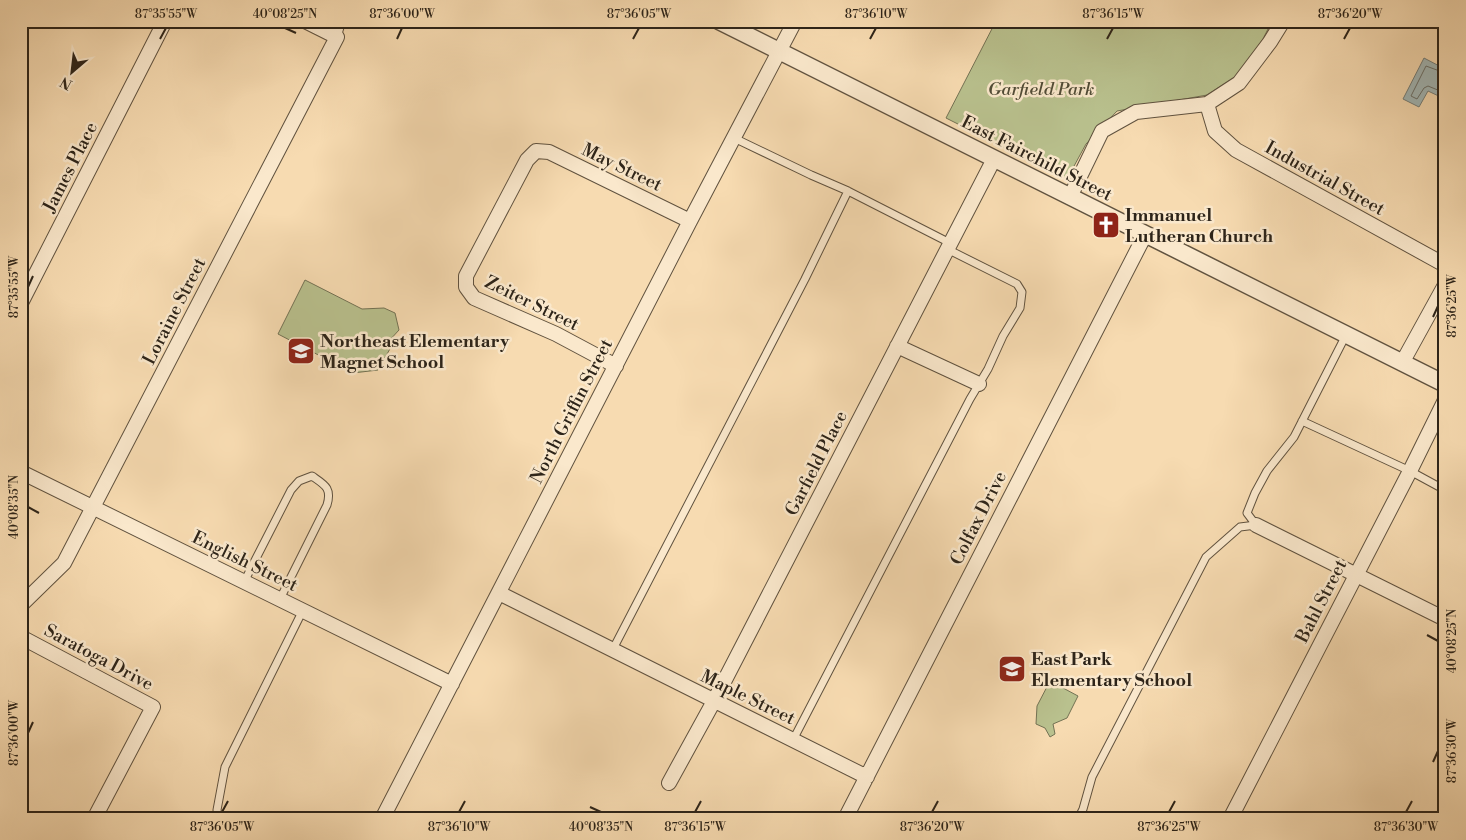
<svg xmlns="http://www.w3.org/2000/svg" width="1466" height="840" font-family="'Libre Bodoni',serif">
<style>
.green{fill:#b9c18e;stroke:#737254}
.water{fill:#a2b8b8;stroke:#737d78}
.lines{fill:none;stroke-linecap:round;stroke-linejoin:round}
.shore{stroke:#686e68;stroke-width:1}
.service-casing{stroke:#60523f;stroke-width:9}
.minor-casing{stroke:#60523f;stroke-width:16}
.tertiary-casing{stroke:#60523f;stroke-width:19}
.service{stroke:#fae8cc;stroke-width:7}
.minor{stroke:#fae8cc;stroke-width:14}
.tertiary{stroke:#fae8cc;stroke-width:16}
.ticks{fill:none;stroke:#2d2419;stroke-width:2}
.labels{text-anchor:middle;stroke-width:5;stroke-linejoin:round;paint-order:stroke}
.park-label{font-size:18px;font-style:italic;fill:#504b36;stroke:#fae8cc}
.street-label{font-size:18px;fill:#2d2419;stroke:#fae8cc}
.poi-label{font-size:18px;font-weight:bold;fill:#2d2419;stroke:#fae8cc;text-anchor:start}
.neatline{fill:none;stroke:#2d2419;stroke-width:2}
.ticks-label{font-size:12px;text-anchor:middle;fill:#2d2419}
</style>
<rect width="100%" height="100%" fill="#f7dbb1"/>
<filter id="stains"><feTurbulence type="fractalNoise" baseFrequency=".004" numOctaves="4"/><feColorMatrix values="0 0 0 0 .2 0 0 0 0 .09 0 0 0 0 .02 0 0 0 .5 -.17"/></filter>
<radialGradient id="worn" r=".72"><stop offset=".6" stop-color="#630" stop-opacity="0"/><stop offset="1" stop-color="#630" stop-opacity=".3"/></radialGradient>
<!-- green -->
<path class="green" d="M996 21H1272L1263 39 1238 75 1207 95 1117 111 1086 144 1067 179 946 118Z
M305 280 362 309 384 308 395 313 399 330 388 342 391 347 378 370 353 373 278 334Z
M1050 681 1078 696 1067 718 1053 724 1055 734 1050 737 1045 728 1036 724 1037 706Z"/>
<!-- water -->
<path class="water" d="M1424 58 1445 69V99L1428 91 1419 107 1403 99Z"/>
<g class="lines">
<!-- shore -->
<path class="shore" d="M1445 73 1426 66 1411 96 1417 99 1424 88 1428 86 1445 93"/>
<!-- service casing -->
<g class="service-casing">
<path id="service" d="M337 37 342 21
M734 138 811 175 848 191 950 243
M1302 421 1410 471 1445 490
M244 582 291 490 299 481 312 476C325 485 332 488 327 505L280 599
M612 651 805 279 848 191
M793 740 970 399 988 369 1003 336 1020 308 1022 292 1017 284 947 249
M219 819 217 810 225 767 303 610
M1078 819 1083 809 1092 777 1206 557 1240 527 1256 525 1247 513 1255 493 1267 471 1294 437 1346 335"/>
</g>
<!-- minor casing -->
<g class="minor-casing">
<path id="minor" d="M1207 104 1215 131 1236 150 1445 265
M1070 197 1102 131 1136 112 1207 104 1239 83 1270 42 1283 21
M21 303 165 21
M897 346 979 384
M1402 363 1445 285
M616 366 556 334 474 298 466 287V276L527 160 536 151 549 152 690 221
M21 472 452 684
M1256 525 1445 619
M499 593 867 777
M21 605 64 563 337 37 305 21
M21 637 153 707 94 819
M669 783 714 701 994 159
M382 819 690 221 795 21
M845 819 1145 235
M1230 819 1410 471 1445 400"/>
</g>
<!-- tertiary casing -->
<g class="tertiary-casing">
<path id="tertiary" d="M719 21 1445 384"/>
</g>
<!-- service -->
<use href="#service" class="service"/>
<!-- minor -->
<use href="#minor" class="minor"/>
<!-- tertiary -->
<use href="#tertiary" class="tertiary"/>
</g>
<!-- ticks -->
<path class="ticks" d="M285 28 296 33M160 39 166 28M397 39 402 28M633 39 639 28M870 39 876 28M1107 39 1113 28M1344 39 1350 28M28 287 33 276M1433 317 1438 306M28 507 39 513M1427 635 1438 641M28 733 33 722M1433 762 1438 751M590 807 601 812M222 812 228 801M459 812 465 801M695 812 701 801M932 812 938 801M1169 812 1175 801M1406 812 1412 801"/>
<!-- icons -->
<defs>
<g id="church-square" transform="scale(1.4375)"><rect x="-9" y="-9" width="18" height="18" rx="4" fill="#8f2418" stroke="#fae8cc"/><path d="M-1.2-6h2.4v3.5h3.3v2.4h-3.3V6h-2.4V-.1h-3.3v-2.4h3.3Z" fill="#fff"/></g>
<g id="school-square" transform="scale(1.4375)"><rect x="-9" y="-9" width="18" height="18" rx="4" fill="#8f2418" stroke="#fae8cc"/><path d="M0-5L7-2L0 1L-7-2ZM-4 1L0 2.5L4 1V4Q0 6-4 4Z" fill="#fff"/></g>
</defs>
<g fill-rule="evenodd">
<use href="#church-square" x="1106" y="225"/>
<use href="#school-square" x="301" y="351"/>
<use href="#school-square" x="1012" y="669"/>
</g>
<g class="labels">
<!-- park labels -->
<g class="park-label">
<text x="1041" y="95">Garfield Park</text>
</g>
<!-- street labels -->
<g class="street-label">
<text transform="translate(1037 158) rotate(27)" y="6">East Fairchild Street</text>
<text transform="translate(70 167) rotate(-63)" y="6">James Place</text>
<text transform="translate(622 167) rotate(26)" y="6">May Street</text>
<text transform="translate(1325 178) rotate(29)" y="6">Industrial Street</text>
<text transform="translate(532 303) rotate(26)" y="6">Zeiter Street</text>
<text transform="translate(174 311) rotate(-63)" y="6">Loraine Street</text>
<text transform="translate(571 411) rotate(-63)" y="6">North Griffin Street</text>
<text transform="translate(816 463) rotate(-63)" y="6">Garfield Place</text>
<text transform="translate(978 518) rotate(-63)" y="6">Colfax Drive</text>
<text transform="translate(245 561) rotate(26)" y="6">English Street</text>
<text transform="translate(1321 601) rotate(-63)" y="6">Bahl Street</text>
<text transform="translate(99 657) rotate(28)" y="6">Saratoga Drive</text>
<text transform="translate(748 697) rotate(26)" y="6">Maple Street</text>
</g>
<!-- poi labels -->
<g class="poi-label">
<text x="1125" y="221">Immanuel<tspan x="1125" dy="21">Lutheran Church</tspan></text>
<text x="320" y="347">Northeast Elementary<tspan x="320" dy="21">Magnet School</tspan></text>
<text x="1031" y="665">East Park<tspan x="1031" dy="21">Elementary School</tspan></text>
</g>
</g>
<!-- margin -->
<rect width="1466" height="840" fill="none" stroke="#f7dbb1" stroke-width="55"/>
<!-- north arrow -->
<g transform="translate(72 72) rotate(208)" stroke="#fae8cc" stroke-width="4" paint-order="stroke">
<path d="M0-4L9 19L0 12L-9 19Z" fill="#2d2419"/>
<text y="-8" font-size="14" font-weight="bold" text-anchor="middle" fill="#2d2419">N</text>
</g>
<rect x="28" y="28" width="1410" height="784" class="neatline"/>
<g class="ticks-label">
<text x="166" y="18">87°35'55"W</text>
<text x="285" y="18">40°08'25"N</text>
<text x="402" y="18">87°36'00"W</text>
<text x="639" y="18">87°36'05"W</text>
<text x="876" y="18">87°36'10"W</text>
<text x="1113" y="18">87°36'15"W</text>
<text x="1350" y="18">87°36'20"W</text>
<text transform="translate(14 287) rotate(-90)" y="4">87°35'55"W</text>
<text transform="translate(1452 306) rotate(-90)" y="4">87°36'25"W</text>
<text transform="translate(14 507) rotate(-90)" y="4">40°08'35"N</text>
<text transform="translate(1452 641) rotate(-90)" y="4">40°08'25"N</text>
<text transform="translate(14 733) rotate(-90)" y="4">87°36'00"W</text>
<text transform="translate(1452 751) rotate(-90)" y="4">87°36'30"W</text>
<text x="222" y="831">87°36'05"W</text>
<text x="459" y="831">87°36'10"W</text>
<text x="601" y="831">40°08'35"N</text>
<text x="695" y="831">87°36'15"W</text>
<text x="932" y="831">87°36'20"W</text>
<text x="1169" y="831">87°36'25"W</text>
<text x="1406" y="831">87°36'30"W</text>
</g>
<rect width="100%" height="100%" filter="url(#stains)"/>
<rect width="100%" height="100%" fill="url(#worn)"/>
</svg>
